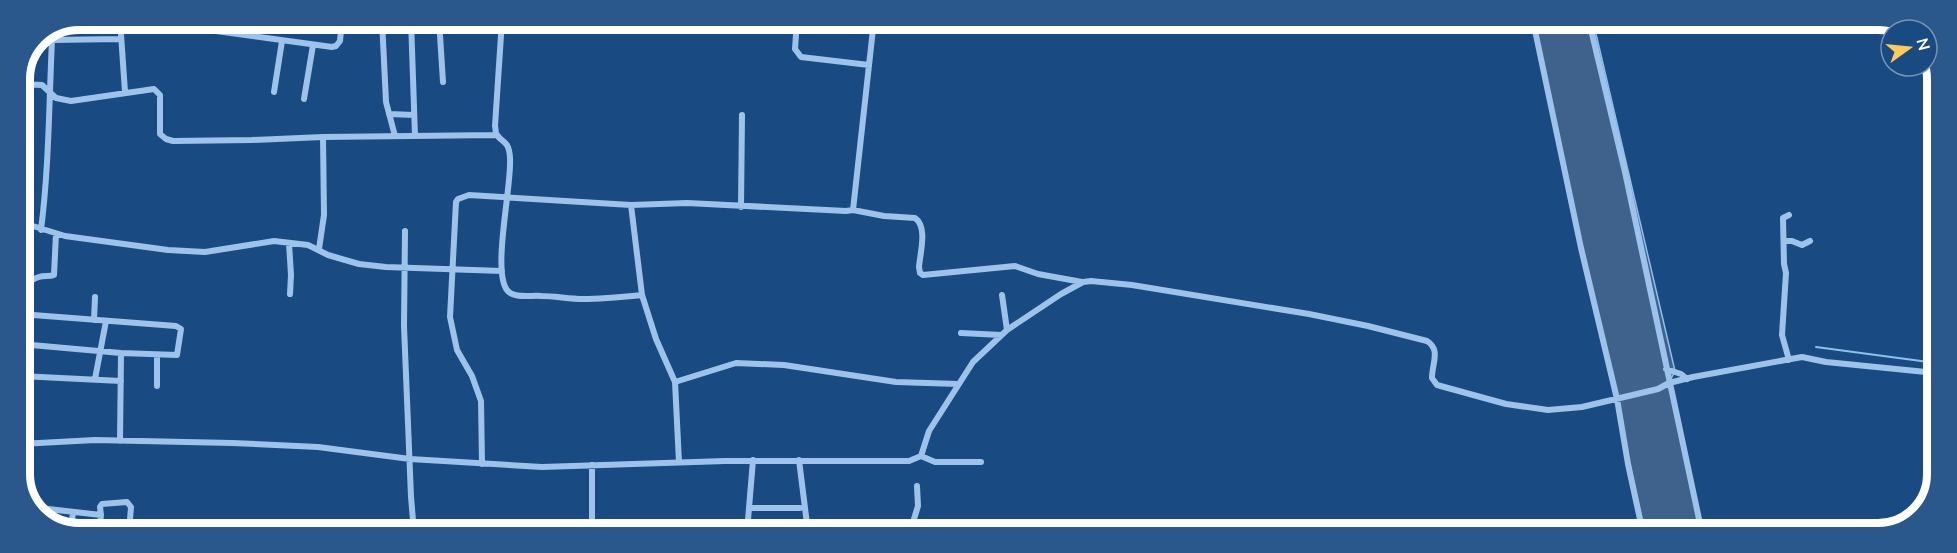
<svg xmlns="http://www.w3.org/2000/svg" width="1957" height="553" font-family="'Nunito Sans',sans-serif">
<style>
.water{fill:#3e628c;stroke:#90beee;stroke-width:1.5}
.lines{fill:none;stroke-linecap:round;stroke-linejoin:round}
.stream{stroke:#90beee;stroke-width:2}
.minor{stroke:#9dc3eb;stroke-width:6}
.rim{fill:none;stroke:#fff;stroke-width:8}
</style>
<rect width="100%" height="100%" fill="#194a82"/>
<!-- water -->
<path class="water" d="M1532 21H1593L1675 371 1669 383 1702 533H1645Z"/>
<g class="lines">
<!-- stream -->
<path class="stream" d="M1816 347 1936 363"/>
<!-- minor -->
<path class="minor" d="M120 20 125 92
M211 20V26L216 31 332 47 336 46 340 41 342 20
M382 20 386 102 395 136
M411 20 415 136
M439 20 443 82
M502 20 495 126C496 129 495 133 497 135 503 144 509 140 510 158 512 186 492 270 507 290 513 299 531 295 541 296 555 296 569 299 583 299 602 299 622 297 642 295L656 339 675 382 679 462
M797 20 795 49 801 57 869 65
M1533 21 1581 248 1617 399 1628 464 1643 533
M1589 21 1625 172 1702 533
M52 40 121 39
M20 84 42 85 56 98 71 101 154 89 160 95V134L166 139 173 141 252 140 323 137 497 135
M274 92 282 41
M304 99 313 45
M389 114 414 115
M631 205 642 295
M741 207 742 115
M853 210 884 216 915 218C928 227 920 253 919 267L920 273 923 275 1015 266 1038 274 1082 282
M20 222 65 236 168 250 205 252 274 241 308 245 328 255 359 264 386 267 502 271
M41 230C49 167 49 103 52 40L50 31
M405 231 404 326 411 497 414 532
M1784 241H1792L1802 245 1810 241
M289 243 291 275 290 294
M319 249 324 215 323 137
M20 282C33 283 29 280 39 277 44 275 49 277 54 275L56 234
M1002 295 1007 330
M20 314 176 326 181 329 177 355 121 353 20 344
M94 320 95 297
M961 333 1001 335
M157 355V386
M1789 360 1782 335 1786 273 1784 264 1783 218 1789 215
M1666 369 1681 374 1687 379
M20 376 121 381
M95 379 106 321
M675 382 736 363 784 365 896 382 958 384
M120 441 121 353
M20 444 95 440 232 443 318 447 410 459 542 467 725 461H909L921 456 929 431 973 362 1007 330 1061 294 1083 282 1091 281 1132 285 1309 314 1368 326 1427 341C1441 350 1432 363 1432 378L1437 385 1506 404 1548 410 1582 407 1658 389 1669 383 1693 377 1802 357 1826 362 1936 373
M921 456 935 462H981
M799 460 808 532
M482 464 481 401 472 376 457 350 450 317 456 202 458 199 469 195 631 205 687 203 846 211 853 210 874 20
M31 507 101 515 100 507 102 504 127 502 131 507 129 532
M749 508H800
M592 527V465
M70 532 73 513
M99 532 101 515
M747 532 753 460
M917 532 914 519 918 506 917 486
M937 532 944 528"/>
</g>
<!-- crop -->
<path d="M0 0H1957V553H0ZM79 30H1878A49 49 0 0 1 1927 79V474A49 49 0 0 1 1878 523H79A49 49 0 0 1 30 474V79A49 49 0 0 1 79 30Z" fill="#2b588c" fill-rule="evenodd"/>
<path class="rim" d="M79 30H1878A49 49 0 0 1 1927 79V474A49 49 0 0 1 1878 523H79A49 49 0 0 1 30 474V79A49 49 0 0 1 79 30Z"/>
<!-- north arrow -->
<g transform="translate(1909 48) rotate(75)"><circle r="28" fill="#194a82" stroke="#7592b4" stroke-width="1.5"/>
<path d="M0-4.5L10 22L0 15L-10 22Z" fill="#feca58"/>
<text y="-9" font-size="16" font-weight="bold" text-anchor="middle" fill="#ffffff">N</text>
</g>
</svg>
